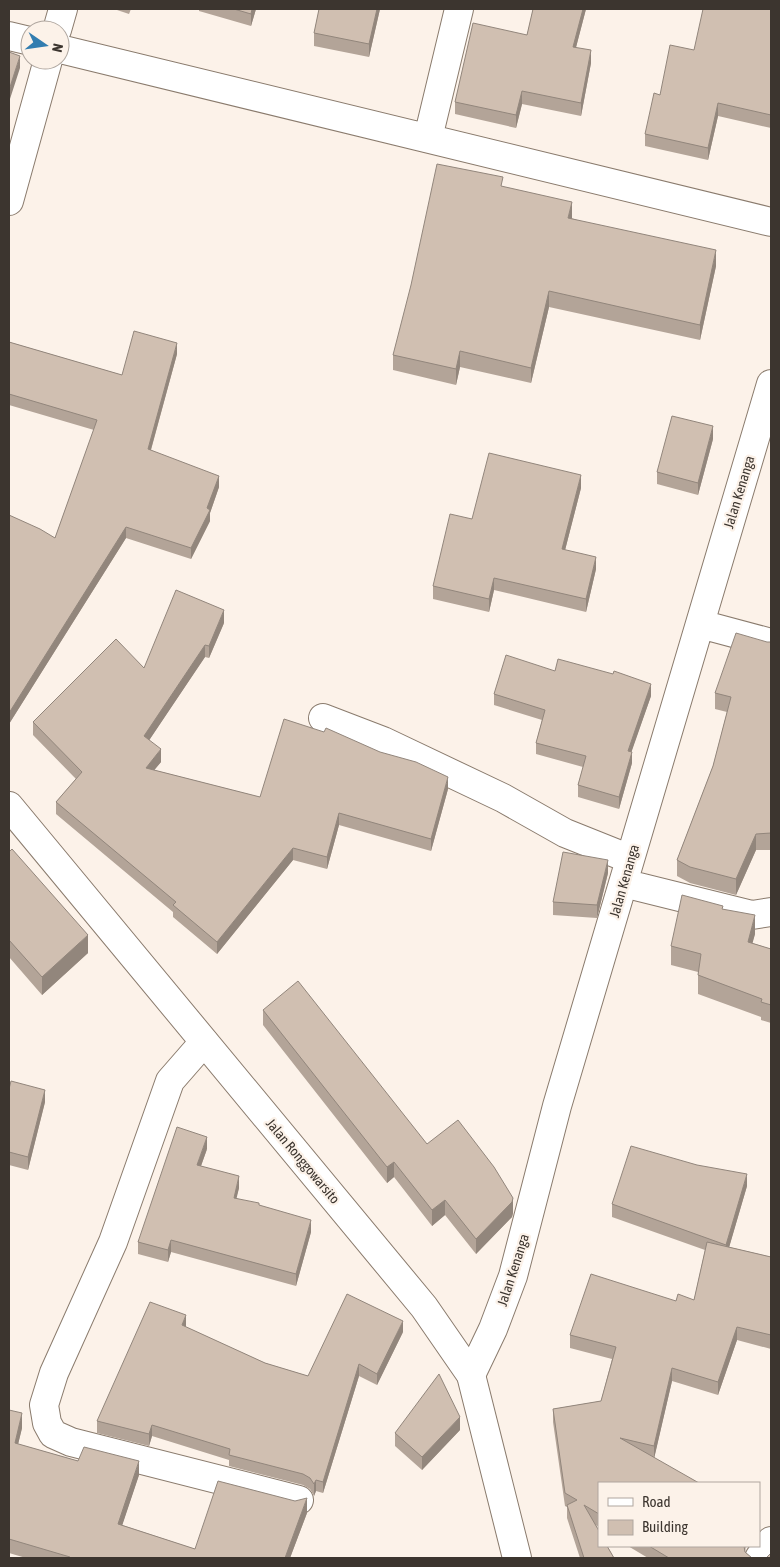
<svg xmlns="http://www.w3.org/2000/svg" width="780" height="1567" font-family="'Asap Condensed',sans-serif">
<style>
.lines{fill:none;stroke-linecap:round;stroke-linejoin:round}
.minor-casing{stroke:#8a7b6d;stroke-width:30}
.major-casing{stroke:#8a7b6d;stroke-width:30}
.minor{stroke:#fff;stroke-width:28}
.major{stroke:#fff;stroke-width:28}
.wall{fill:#b3a498}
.shaded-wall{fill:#92867c}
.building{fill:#d0bfb1;stroke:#92867c}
.labels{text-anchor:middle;stroke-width:4.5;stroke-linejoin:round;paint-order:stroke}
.street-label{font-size:14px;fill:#3c352f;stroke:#fcf2e9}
</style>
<rect width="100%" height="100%" fill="#fcf2e9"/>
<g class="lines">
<!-- minor casing -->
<g class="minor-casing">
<path id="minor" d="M57 30 63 9
M9 36 30 41
M60 49 771 222
M428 138 459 9
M9 201 48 60
M700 624 771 643
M323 718 383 741 503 798 565 833 630 859
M623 883 752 915 771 912
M204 1042 170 1081 113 1242 54 1373 44 1405 47 1423 53 1434 71 1442 299 1500
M471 1375 493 1329 513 1276 557 1106 771 384
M759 1558 771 1541"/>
</g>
<!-- major casing -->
<g class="major-casing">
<path id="major" d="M9 806 424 1307 471 1375 517 1558"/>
</g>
<!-- minor -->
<use href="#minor" class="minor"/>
<!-- major -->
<use href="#major" class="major"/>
</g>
<!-- wall -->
<path class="wall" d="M114 9H131L129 14Z
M199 9H256L251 26 199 11Z
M317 9H380L369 57 314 46V33L319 10Z
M533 9H586L576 47 591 63 581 116 522 104 516 128 455 114V102L527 35Z
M771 9V128L718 116 708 160 645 146V134L660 95Z
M503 187 571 218 716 266 700 340 549 307 531 383 460 367 456 385 393 370V355Z
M9 342 122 375 177 354 151 450 219 487 210 513V521L191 559 126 538 9 724V515L55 538 94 430 9 405Z
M713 439 698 495 657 484V472Z
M581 488 565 550 596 569 586 612 494 590 489 612 433 599V586L472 519Z
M224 623 209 658 205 657 149 740 161 762 154 770 260 797 448 789 431 851 339 825 327 869 293 860 217 954 173 917V912L56 814V802L76 779 33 735V722L144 668Z
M767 642H771V850H756L736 895 690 883 677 876V860L713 766 727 712 715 709V693Z
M555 671 651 696 631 752 632 763 619 809 578 797V785L583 767 536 754V743L542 720 494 705V694Z
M9 852 88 953 42 995 9 957Z
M608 873 597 918 553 915V902Z
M723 909 755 934 752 943 771 949V1023L761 1020V1017L698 994V972L671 965V946Z
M263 1010 427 1144 513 1213 512 1217 476 1254 445 1215 432 1226 394 1177 387 1183 263 1025Z
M9 1089 45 1102 28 1170 9 1165Z
M207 1149 201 1166 239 1188 236 1198 259 1206 311 1232 296 1286 171 1252 168 1262 138 1254V1242Z
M747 1186 729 1247 771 1257V1349L737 1340 718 1395 672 1381 654 1458 599 1483V1527L596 1525 614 1558H580L567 1518V1507L565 1506 553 1422V1409L601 1401 612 1359 570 1348V1335L676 1301 694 1300 705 1250 612 1217V1204Z
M186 1327 265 1363 308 1376 403 1332 377 1385 359 1376 323 1493 316 1491 314 1496 310 1489 303 1485 229 1466V1460L152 1436 149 1446 97 1433V1421Z
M9 1410 22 1428 18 1444 78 1461 139 1475 122 1525 195 1549 307 1513 290 1558H26L9 1553Z
M460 1430 422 1470 395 1446V1433Z
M628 1546H746L745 1552 752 1558H648Z"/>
<!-- shaded-wall -->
<path class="shaded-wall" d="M252 9H256L251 26V14Z
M377 9H380L369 57V44Z
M583 9H586L573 59V47Z
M591 50V63L581 116V103Z
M20 56V68L9 102V90Z
M522 91V104L516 128V115Z
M718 103V116L708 160V148Z
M572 202V218L568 233V218Z
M716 250V266L700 340V325Z
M549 291V307L531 383V368Z
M177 343V354L148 460V449Z
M460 351V367L456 385V369Z
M713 426V439L698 495V483Z
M581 475V488L562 562V549Z
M219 476V487L210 513V521L191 559V548Z
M126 527V538L9 724V713Z
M596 557V569L586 612V599Z
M494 578V590L489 612V599Z
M224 610V623L209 658V646Z
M205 645V657L144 748V736Z
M651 684V696L628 762V751Z
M161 749V762L146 780V768Z
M632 752V763L619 809V797Z
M448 777V789L431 851V839Z
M339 813V825L327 869V857Z
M756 834V850L736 895V879Z
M293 848V860L217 954V942Z
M608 860V873L597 918V905Z
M755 915V934L748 960V942Z
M88 935V953L42 995V977Z
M45 1090V1102L28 1170V1157Z
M207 1137V1149L197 1177V1165Z
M394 1162V1177L387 1183V1167Z
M747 1174V1186L726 1258V1245Z
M239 1176V1188L234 1209V1198Z
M513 1198V1213L512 1217 476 1254V1239Z
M445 1200V1215L432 1226V1210Z
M311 1220V1232L296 1286V1274Z
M171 1240V1252L168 1262V1250Z
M186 1315V1326L182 1337V1325Z
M403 1321V1332L377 1385V1374Z
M737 1327V1340L718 1395V1382Z
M359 1364V1376L323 1493V1482Z
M672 1368V1381L654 1459V1446Z
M22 1413V1428L15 1457V1443Z
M460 1417V1430L422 1470V1457Z
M152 1425V1436L149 1446V1434Z
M139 1461V1475L118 1538V1524Z
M316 1480V1491L314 1496V1484Z
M307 1498V1513L290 1558H285Z"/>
<!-- building -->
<path class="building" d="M234 9H252L251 14Z
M319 9H377L369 44 314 33Z
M533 9H583L573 47 591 50 581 103 522 91 516 115 455 102 473 23 527 35Z
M703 9H771V115L718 103 708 148 645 134 654 93 660 95 670 45 694 50Z
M9 52 20 56 9 90Z
M437 164 503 177 501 186 572 202 568 218 716 250 700 325 549 291 531 368 460 351 456 369 393 355 411 285Z
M134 331 177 343 148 449 219 476 207 508 210 510 191 548 126 527 9 713V515L40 529 55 538 97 420 9 394V342L122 375Z
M672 416 713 426 698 483 657 472Z
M489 453 581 475 562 549 596 557 586 599 494 578 489 599 433 586 450 514 472 519Z
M176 590 224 610 209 646 205 645 144 736 161 749 146 768 260 797 284 719 324 732 326 728 380 752 416 762 448 777 431 839 339 813 327 857 293 848 217 942 173 905 176 902 56 802 82 772 33 722 116 639 144 668Z
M736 633 767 642H771V833L756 834 736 879 690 867 677 860 713 766 731 697 715 693Z
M506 655 555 671 558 659 613 674 614 671 651 684 628 751 632 752 619 797 578 785 586 756 536 743 545 710 494 694Z
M12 849 88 935 42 977 9 940V852Z
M563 852 608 860 597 905 553 902Z
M682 895 723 906 722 909 755 915 748 942 771 949V1005L761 1002 762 999 698 975 701 954 671 946Z
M298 981 427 1144 458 1120 494 1167 513 1198 512 1202 476 1239 445 1200 432 1210 394 1162 387 1167 263 1010Z
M11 1081 45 1090 28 1157 9 1152V1089Z
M177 1127 207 1137 197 1165 239 1176 234 1198 259 1203V1205L311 1220 296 1274 171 1240 168 1250 138 1242Z
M631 1146 697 1165 747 1174 726 1245 612 1204Z
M707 1242 771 1257V1335L737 1327 718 1382 672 1368 654 1446 620 1438 699 1483H599V1514L584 1505 599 1531V1546H607L614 1558H584L567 1505 577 1500 565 1493 553 1409 601 1401 616 1347 570 1335 591 1274 676 1301 678 1294 694 1300Z
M347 1294 403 1321 377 1374 359 1364 323 1482 316 1480 314 1484 310 1478 303 1474 229 1455 230 1449 152 1425 149 1434 97 1421 150 1302 186 1315 182 1325 265 1363 308 1376Z
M439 1374 460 1417 422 1457 395 1433Z
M9 1410 22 1413 15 1443 78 1461 84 1447 139 1461 118 1524 195 1549 218 1481 295 1501 307 1498 285 1558H70V1557L9 1539Z
M649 1546H744L745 1552 752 1558H669Z
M771 1553V1558H766Z"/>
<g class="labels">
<!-- street labels -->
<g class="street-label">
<text transform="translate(739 492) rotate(-73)" y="5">Jalan Kenanga</text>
<text transform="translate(624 881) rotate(-74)" y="5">Jalan Kenanga</text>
<text transform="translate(303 1161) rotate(50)" y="5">Jalan Ronggowarsito</text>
<text transform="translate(513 1270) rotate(-72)" y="5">Jalan Kenanga</text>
</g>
</g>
<!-- border -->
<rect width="780" height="1567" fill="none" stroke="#3c352f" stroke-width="20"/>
<!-- legend -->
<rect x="598" y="1482" width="162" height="65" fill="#fcf2e9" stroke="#afa69f"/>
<rect x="608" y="1498" width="25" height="8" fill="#ffffff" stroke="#afa69f"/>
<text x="642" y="1507" font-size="15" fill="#3c352f">Road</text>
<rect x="608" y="1520" width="25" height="15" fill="#d0bfb1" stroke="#afa69f"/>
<text x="642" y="1532" font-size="15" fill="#3c352f">Building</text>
<!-- north arrow -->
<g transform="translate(45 45) rotate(103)"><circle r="24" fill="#fcf2e9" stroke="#afa69f"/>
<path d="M0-4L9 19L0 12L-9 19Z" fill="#327db0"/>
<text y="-8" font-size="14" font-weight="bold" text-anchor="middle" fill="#3c352f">N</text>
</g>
</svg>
